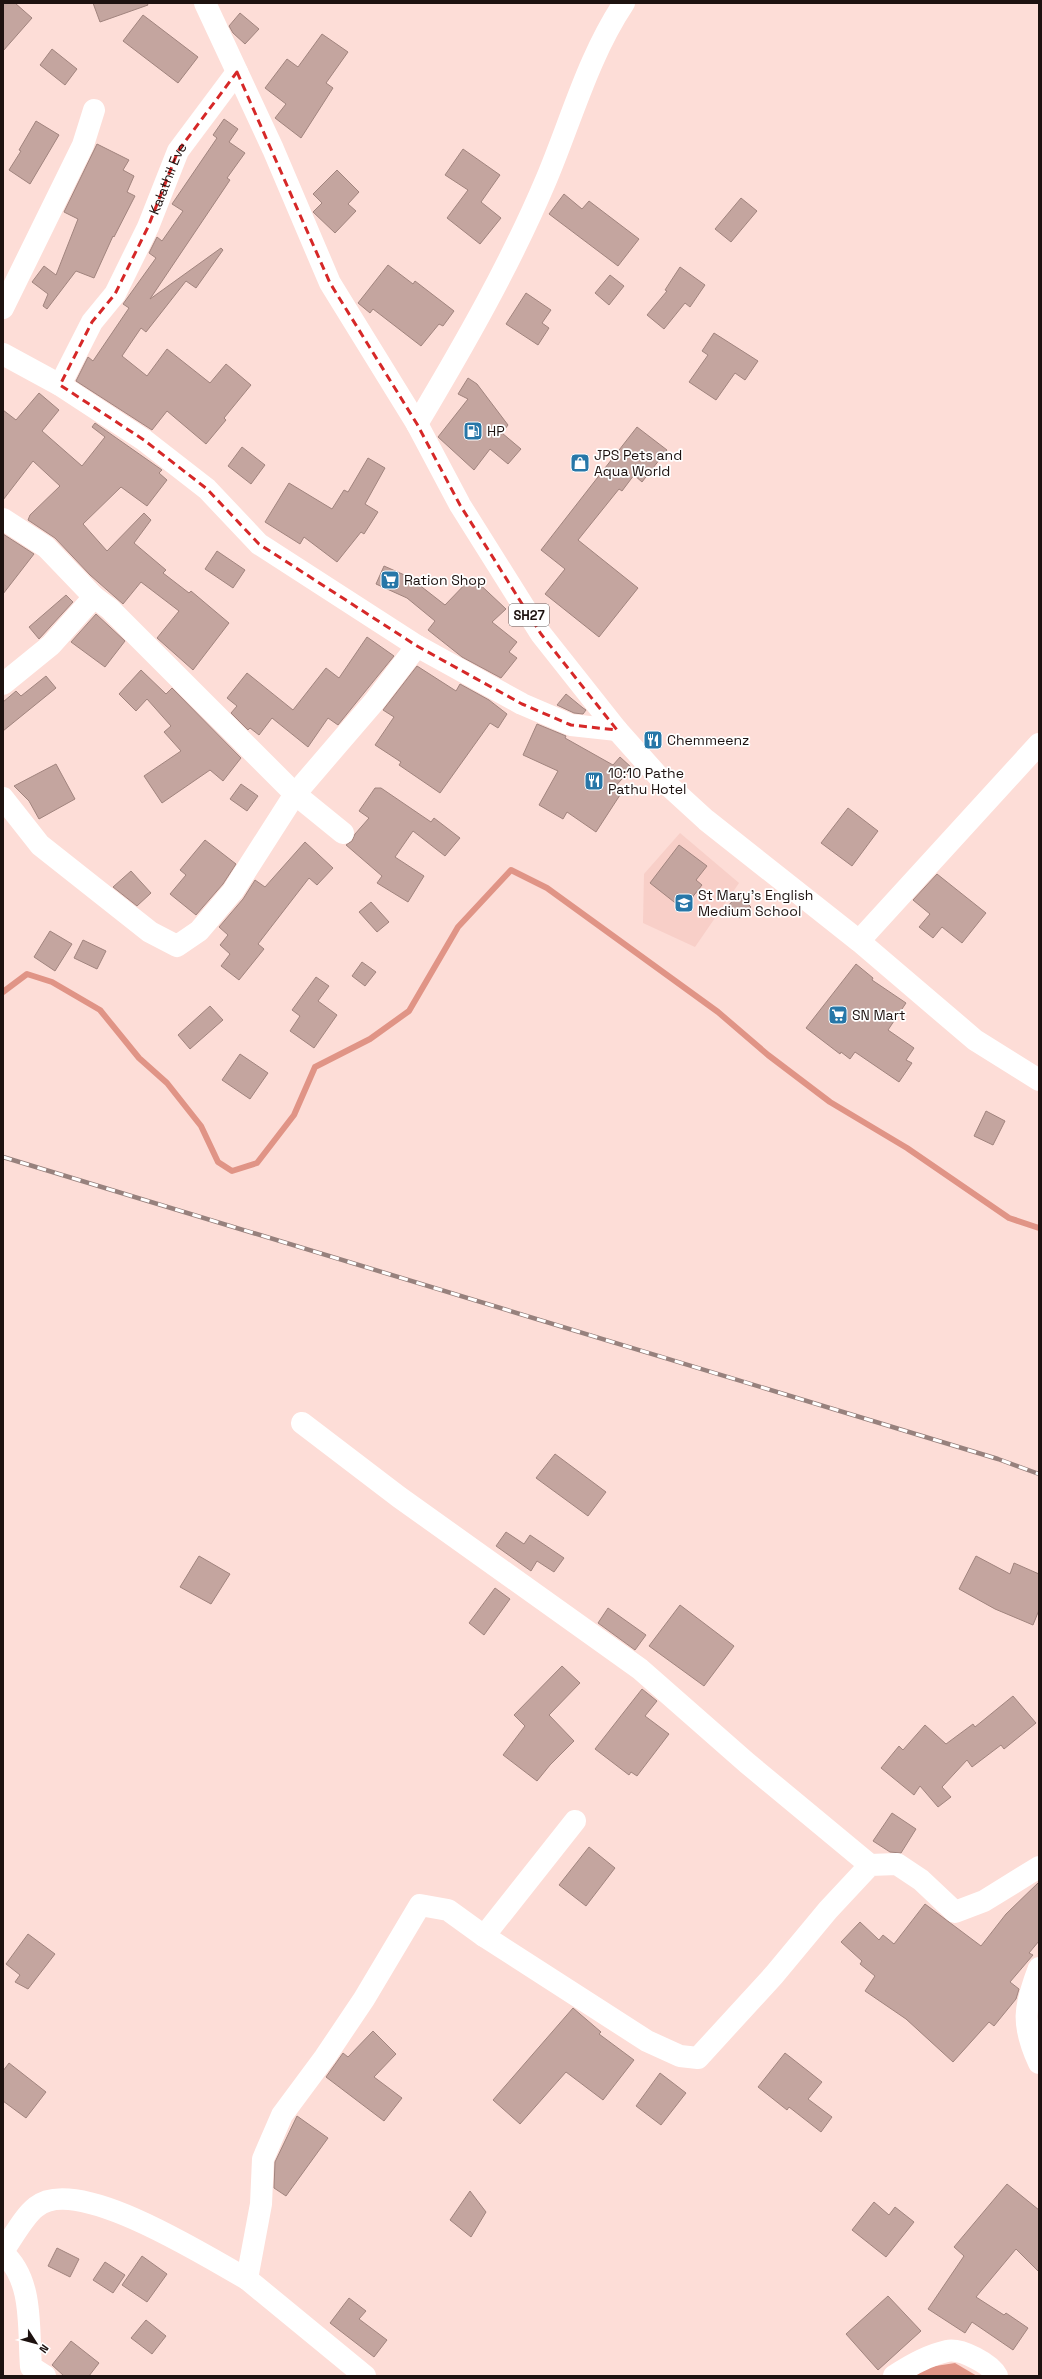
<svg xmlns="http://www.w3.org/2000/svg" width="1042" height="2379" font-family="'Space Grotesk',sans-serif">
<style>
.built{fill:#f8cfc8}
.water{fill:#e09486}
.lines{fill:none;stroke-linecap:round;stroke-linejoin:round}
.stream{stroke:#e09486;stroke-width:6}
.building{fill:#c4a59f;stroke:#a1847e}
.minor{stroke:#fff;stroke-width:22}
.major{stroke:#fff;stroke-width:22}
.rail-casing{stroke:#97817d;stroke-width:4.5}
.rail{stroke:#fff;stroke-width:3;stroke-dasharray:9;stroke-linecap:butt}
.marked{fill:none;stroke:#d62828;stroke-width:3;stroke-dasharray:8 5;stroke-linejoin:round}
.labels{text-anchor:middle;stroke-width:3.5;stroke-linejoin:round;paint-order:stroke}
.shield{fill:#fff;stroke:#615958;stroke-width:1}
.shield-label{font-size:13px;font-weight:bold;fill:#1d1210}
.street-label{font-size:14px;fill:#1d1210;stroke:#fff}
.poi-label{font-size:14px;fill:#1d1210;stroke:#fff;text-anchor:start}
</style>
<rect width="100%" height="100%" fill="#fdddd7"/>
<!-- built -->
<path class="built" d="M680 833 739 883 695 947 643 923 644 874Z"/>
<!-- water -->
<path class="water" d="M955 2363 977 2376H912L929 2367Z"/>
<g class="lines">
<!-- stream -->
<path class="stream" d="M3 992 27 974 52 982 100 1010 139 1058 167 1083 201 1126 218 1162 232 1171 257 1163 294 1115 315 1067 370 1039 409 1011 458 927 511 870 547 888 718 1012 768 1055 830 1102 907 1148 1009 1218 1039 1228"/>
</g>
<!-- building -->
<path class="building" d="M3 3H15L32 18 3 51Z
M93 3H147L148 5 100 22Z
M240 13 259 29 245 44 233 33 229 26Z
M143 15 198 57 178 83 123 41Z
M322 34 348 52 326 83 333 88 301 138 275 118 286 104 265 88 287 59 298 67Z
M52 49 77 69 65 85 40 65Z
M224 119 238 129 229 142 245 153 227 178 230 180 150 299 221 248 223 250 196 288 186 281 146 332 141 328 122 356 147 376 167 349 210 383 226 364 251 385 224 418 226 420 206 444 167 411 152 430 76 381 88 357 93 361 129 308 123 304 156 258 149 253 157 237 162 241 183 211 172 204 217 138 213 135Z
M36 121 59 135 30 184 9 170 21 151 19 150Z
M97 144 129 160 123 170 134 176 127 192 135 196 114 237 113 236 94 278 76 271 47 309 43 306 48 294 32 282 44 266 56 275 78 219 64 212Z
M463 149 500 175 481 202 501 218 480 244 447 218 468 190 445 175Z
M337 170 359 192 348 204 356 211 335 233 313 212 322 203 313 194Z
M564 194 582 209 589 201 639 239 618 266 549 214Z
M741 198 757 211 731 242 715 229Z
M388 265 413 284 415 281 454 311 443 326 439 324 421 346 373 309 370 313 358 303Z
M680 267 705 285 690 307 685 303 664 329 647 315 667 291 665 290Z
M610 275 624 286 609 305 595 293Z
M526 293 551 310 542 323 549 328 538 345 506 324Z
M714 333 758 361 745 380 735 373 716 400 689 382 708 355 702 351Z
M468 378 477 384 508 425 502 433 521 449 508 464 490 449 474 470 438 437 468 399 458 394Z
M39 393 59 410 42 431 82 466 105 437 92 427 95 423 162 470 159 473 167 480 147 506 121 487 83 524 107 551 144 513 151 520 134 543 166 570 163 573 189 593 191 591 229 623 193 670 157 638 179 611 141 582 123 604 90 575 55 538 28 520 30 515 60 486 33 461 3 500V410L16 420Z
M637 427 667 450 642 482 634 475 622 491 619 489 578 540 638 588 599 637 545 594 565 569 541 550Z
M242 447 265 465 251 484 228 466Z
M368 458 385 468 365 504 378 512 364 534 361 532 337 562 304 537 300 544 265 522 289 483 332 509 344 490 348 492Z
M3 534 34 554 3 594Z
M217 551 245 570 233 588 205 569Z
M384 566 409 577 445 605 472 577 506 609 492 622 517 642 509 652 517 658 501 678 462 657 428 630 435 621 407 598 376 584Z
M66 595 73 602 39 639 29 627Z
M96 614 125 641 105 667 71 642Z
M367 637 394 656 338 725 328 718 308 747 272 718 259 735 250 728 248 730 231 713 237 706 227 698 247 673 293 710 326 668 339 678Z
M417 666 456 691 460 684 489 700 507 714 498 728 490 723 440 793 399 765 401 762 375 745 394 717 383 710Z
M141 670 166 694 172 688 241 758 223 781 210 770 162 803 144 776 181 751 164 732 171 726 147 699 136 711 119 694Z
M46 676 56 688 3 731V702L16 691 21 696Z
M566 694 583 708 586 710 583 714 574 713 557 705Z
M537 724 566 736 565 738 613 765 620 757 632 768 612 790 620 795 596 832 567 812 563 819 539 805 558 771 523 755Z
M56 764 75 799 39 819 29 801 14 786Z
M241 784 258 796 247 811 230 799Z
M375 788H381L431 822 434 818 460 838 445 856 413 831 395 857 424 876 408 902 377 883 382 876 346 845 352 841 355 834 369 818 359 811Z
M848 808 878 831 852 866 821 843Z
M205 840 236 864 223 884 196 915 170 894 186 875 180 870Z
M305 842 333 868 317 885 309 878 258 944 264 949 239 980 221 966 230 954 220 945 228 935 219 927 243 899 255 880 265 887Z
M679 845 707 866 696 880 702 885 683 909 650 883Z
M131 871 151 893 137 906 113 887Z
M937 874 986 913 962 943 942 927 933 938 919 927 930 914 913 900Z
M738 895 751 907 740 918 727 907Z
M371 902 389 922 377 932 359 912Z
M50 931 72 944 55 971 34 957Z
M83 940 106 951 97 969 74 958Z
M362 962 376 972 365 986 352 976Z
M856 964 873 978 872 980 906 1003 888 1030 914 1048 906 1060 912 1063 899 1082 855 1052 850 1059 841 1052 840 1054 806 1028Z
M316 977 329 986 318 1001 337 1015 314 1048 290 1031 300 1016 292 1010Z
M210 1006 223 1020 190 1049 178 1035Z
M240 1054 268 1073 250 1099 222 1080Z
M986 1111 1005 1121 993 1145 974 1136Z
M555 1454 606 1492 588 1516 536 1478Z
M506 1532 524 1544 530 1535 564 1558 554 1572 537 1561 531 1571 496 1546Z
M199 1556 230 1574 211 1604 180 1587Z
M976 1556 1010 1574 1014 1563 1039 1574V1610L1033 1625 995 1609 959 1589Z
M495 1588 510 1599 484 1635 469 1623Z
M680 1605 734 1646 704 1686 649 1646Z
M608 1608 646 1635 635 1650 598 1623Z
M562 1666 580 1683 549 1715 574 1741 550 1765 537 1781 503 1755 525 1726 514 1715Z
M642 1689 657 1701 645 1716 669 1734 637 1776 631 1772 629 1775 595 1749Z
M1013 1696 1036 1723 1004 1749 1001 1745 972 1767 967 1760 942 1787 951 1797 938 1807 920 1786 914 1795 881 1768 899 1746 903 1750 925 1725 946 1744 973 1724 975 1727Z
M892 1813 916 1829 901 1853 890 1852 873 1841Z
M589 1847 615 1868 586 1906 559 1885Z
M1039 1882V1941L1029 1953 1033 1955 1010 1982 1019 1989 1016 1999 994 2026 989 2022 953 2062 906 2019 865 1991 875 1976 860 1964 862 1961 841 1942 860 1922 879 1940 883 1935 894 1944 925 1904 981 1946 1006 1914Z
M28 1934 55 1954 28 1989 15 1982 20 1975 6 1964Z
M573 2008 601 2032 599 2034 634 2060 603 2100 566 2072 520 2124 493 2100Z
M373 2031 396 2054 374 2077 402 2098 384 2121 326 2077 343 2053 348 2057Z
M785 2053 822 2082 808 2099 832 2117 821 2132 789 2107 787 2110 758 2087Z
M9 2063 46 2092 26 2118 3 2101V2071Z
M660 2073 686 2093 661 2125 636 2106Z
M297 2116 328 2138 286 2196 274 2188 275 2162Z
M1007 2184 1039 2210V2272L1016 2249 976 2297 1004 2315 1006 2313 1028 2328 1013 2350 972 2322 965 2333 928 2309 964 2256 954 2247Z
M470 2191 486 2212 471 2237 450 2220Z
M874 2202 889 2215 895 2207 914 2222 886 2257 852 2230Z
M57 2248 79 2259 70 2277 48 2266Z
M142 2256 167 2274 147 2302 122 2285Z
M105 2262 125 2275 113 2293 93 2280Z
M888 2296 921 2331 878 2370 846 2334Z
M349 2298 366 2311 359 2319 387 2340 374 2357 330 2323Z
M146 2320 166 2336 152 2354 131 2338Z
M71 2341 99 2363 89 2376H64L52 2365Z"/>
<g class="lines">
<!-- minor -->
<g class="minor">
<path d="M3 308 83 145 94 110"/>
<path d="M3 354 60 385 144 440 207 489 259 544 417 646 522 704 571 725 617 730"/>
<path id="s1" d="M60 385 92 322 115 294 148 227 178 151 237 72"/>
<path d="M417 424C464 345 510 265 546 180 571 121 588 57 624 3"/>
<path d="M3 519 46 547 94 597 51 645 3 684"/>
<path d="M94 597 110 609 295 794 343 833"/>
<path d="M3 798 40 845 150 932 177 946 199 931 233 891 295 794 374 702 417 646"/>
<path d="M859 941 1039 744"/>
<path d="M302 1423 399 1497 640 1669 747 1763 870 1865"/>
<path d="M484 1936 575 1821"/>
<path d="M3 2251C12 2239 24 2216 36 2207 76 2173 207 2257 247 2279"/>
<path d="M3 2253C34 2280 28 2329 31 2367L45 2376"/>
<path d="M365 2376 247 2279 261 2204 263 2159 282 2115 325 2057 364 1999 420 1905 448 1910 484 1936 647 2041 680 2056 698 2058 774 1975 828 1910 870 1865 897 1864 921 1880 955 1912 984 1901 1039 1867"/>
<path d="M894 2376C909 2366 929 2355 947 2351 961 2348 991 2364 997 2376"/>
</g>
<!-- major -->
<path class="major" d="M205 3 273 149 330 283 417 424 460 505 541 634 617 730 659 777 706 820 859 941 975 1040 1039 1080
M1039 1968C1024 2007 1021 2024 1039 2063"/>
<!-- rail casing -->
<g class="rail-casing">
<path id="rail" d="M3 1157 998 1459 1039 1474"/>
</g>
<!-- rail -->
<use href="#rail" class="rail"/>
</g>
<!-- marked area -->
<path class="marked" d="M237 72 330 283 417 424 460 505 541 634 617 730 571 725 522 704 417 646 259 544 207 489 144 440 60 385 92 322 115 294 148 227 178 151Z"/>
<!-- icons -->
<defs>
<g id="fuel-square" transform="scale(1)"><rect x="-9" y="-9" width="18" height="18" rx="4" fill="#2777a8" stroke="#fff"/><path d="M-5.5-6h7V0h2V4h1.3V-2.5L3-4.5l.8-.8L6-3V5H2.5V1h-1V6h-7ZM-4.2-4.7v3.2H.2V-4.7Z" fill="#fff"/></g>
<g id="shop-square" transform="scale(1)"><rect x="-9" y="-9" width="18" height="18" rx="4" fill="#2777a8" stroke="#fff"/><path d="M-5-2.5h2.3a2.7 3.5 0 0 1 5.4 0H5L5.5 6h-11ZM-1.5-2.5h3a1.5 2.3 0 0 0-3 0Z" fill="#fff"/></g>
<g id="supermarket-square" transform="scale(1)"><rect x="-9" y="-9" width="18" height="18" rx="4" fill="#2777a8" stroke="#fff"/><path d="M-6-5.5h2.5l.6 2H6L4.5 2H-2.5L-4.4-4H-6ZM-1.5 3.2a1.3 1.3 0 1 0 .1 0ZM3 3.2a1.3 1.3 0 1 0 .1 0Z" fill="#fff"/></g>
<g id="restaurant-square" transform="scale(1)"><rect x="-9" y="-9" width="18" height="18" rx="4" fill="#2777a8" stroke="#fff"/><path d="M-5-6h1v4h1v-4h1v4h1v-4h1v5L-1.5 .5V6h-2V.5L-5-1ZM5-6V6H3V1.5H1.5Q1.5-4 5-6Z" fill="#fff"/></g>
<g id="school-square" transform="scale(1)"><rect x="-9" y="-9" width="18" height="18" rx="4" fill="#2777a8" stroke="#fff"/><path d="M0-5L7-2L0 1L-7-2ZM-4 1L0 2.5L4 1V4Q0 6-4 4Z" fill="#fff"/></g>
</defs>
<g fill-rule="evenodd">
<use href="#fuel-square" x="473" y="431"/>
<use href="#shop-square" x="580" y="463"/>
<use href="#supermarket-square" x="390" y="580"/>
<use href="#restaurant-square" x="653" y="740"/>
<use href="#restaurant-square" x="594" y="781"/>
<use href="#school-square" x="684" y="903"/>
<use href="#supermarket-square" x="838" y="1015"/>
</g>
<g class="labels">
<!-- shield labels -->
<rect class="shield" x="509" y="604" width="40" height="22" rx="3"/>
<g class="shield-label">
<text x="529" y="620">SH27</text>
</g>
<!-- street labels -->
<g class="street-label">
<text dy="5" stroke="none"><textPath href="#s1" startOffset="234">Kalathil Eve</textPath></text>
</g>
<!-- poi labels -->
<g class="poi-label">
<text x="487" y="436">HP</text>
<text x="594" y="460">JPS Pets and<tspan x="594" dy="16">Aqua World</tspan></text>
<text x="404" y="585">Ration Shop</text>
<text x="667" y="745">Chemmeenz</text>
<text x="608" y="778">10:10 Pathe<tspan x="608" dy="16">Pathu Hotel</tspan></text>
<text x="698" y="900">St Mary's English<tspan x="698" dy="16">Medium School</tspan></text>
<text x="852" y="1020">SN Mart</text>
</g>
</g>
<!-- border -->
<rect width="1042" height="2379" fill="none" stroke="#1d1210" stroke-width="8"/>
<!-- north arrow -->
<g transform="translate(36 2343) rotate(126)" stroke="#ffffff" stroke-width="3" paint-order="stroke">
<path d="M0-3L7 15L0 10L-7 15Z" fill="#1d1210"/>
<text y="-6" font-size="11" font-weight="bold" text-anchor="middle" fill="#1d1210">N</text>
</g>
</svg>
